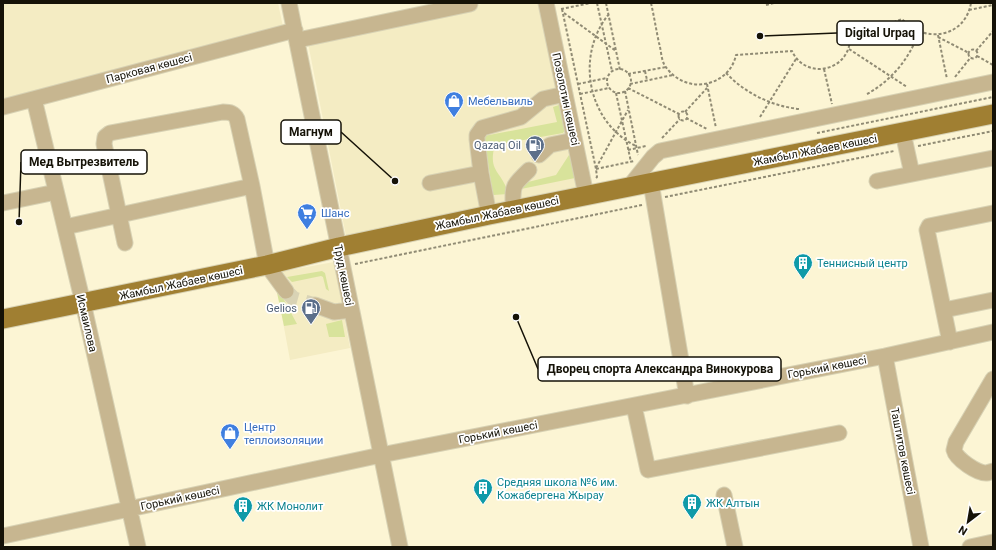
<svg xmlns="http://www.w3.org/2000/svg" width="996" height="550" font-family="Roboto,sans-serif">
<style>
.built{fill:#f4ecc3}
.green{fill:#d8e39b}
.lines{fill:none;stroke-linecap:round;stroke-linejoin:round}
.minor-tunnel{stroke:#d9d3b5;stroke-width:15;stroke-dasharray:15 8;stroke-linecap:butt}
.minor-casing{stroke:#d7d1b3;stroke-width:17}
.major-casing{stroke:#d7d1b3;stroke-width:21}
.path{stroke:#908b74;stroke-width:2;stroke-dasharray:3 2;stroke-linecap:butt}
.minor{stroke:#c7b690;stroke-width:15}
.major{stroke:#a07f32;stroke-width:19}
.labels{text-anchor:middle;stroke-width:3.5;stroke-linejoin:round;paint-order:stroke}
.street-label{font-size:11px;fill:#151207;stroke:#fff}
.shop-label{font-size:11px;fill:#366cbe;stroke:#fff;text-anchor:start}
.service-label{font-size:11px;fill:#4e5e75;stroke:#fff;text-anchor:end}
.culture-label{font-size:11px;fill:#0d838f;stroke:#fff;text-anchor:start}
.leader{fill:none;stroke:#151207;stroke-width:1.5}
.callout-dot{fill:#151207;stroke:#fff;stroke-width:1.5}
.callout{fill:#fff;stroke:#151207;stroke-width:1.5}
.callout-label{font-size:12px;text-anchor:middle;font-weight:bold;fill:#151207}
</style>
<rect width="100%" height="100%" fill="#fcf5d4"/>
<!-- built -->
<path class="built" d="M3 3H278L283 27 3 99Z
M487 3H540L580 188 346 236 307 38Z
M334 262 350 348 290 360 274 273Z"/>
<!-- green -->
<path class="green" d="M562 104 567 127 563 133 495 145C487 173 503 171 508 194L493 195 484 136 557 122 553 107Z
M571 154 575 178 521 189 524 183 556 175 569 155Z
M322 271 325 273 329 291 326 289 323 277 321 276 292 282 287 277Z
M275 283 297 324 284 326Z
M342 320 345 337H329L326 324Z"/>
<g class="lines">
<!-- minor-tunnel -->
<path class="minor-tunnel" d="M286 291 294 299 315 305"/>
<!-- minor casing -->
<g class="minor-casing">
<path id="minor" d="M289 3 400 547
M546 3 586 195
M298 40 470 4
M34 99 83 303 138 547
M3 107 295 30
M903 133 912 174
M539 155 550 145 574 140
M481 173 489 215
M877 181 993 158
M430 183 481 173 477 139V135L482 128 521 117 543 99 565 94
M651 183 687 396
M629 187 653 157 660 151 993 82
M3 203 56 192
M513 210C513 185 511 187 529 170
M65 227 252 186
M125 243 104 144 105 137 110 133 223 112C230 112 234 113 237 119L252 186 267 265 286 291
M315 305 334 312 351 310
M944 310 993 300
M950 342 927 230 929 226 993 213
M885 356 921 547
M993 379 956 442 954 450C956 459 978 474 987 473 988 473 992 471 993 471
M634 406 648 470 839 433
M724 495 735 547
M3 536 381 455 885 356 993 332
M970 547 993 542"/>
</g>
<!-- major casing -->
<g class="major-casing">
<path id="major" d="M3 319 267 265 339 247 489 215 993 114"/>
</g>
<!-- path -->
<path class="path" d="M597 3 612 71
M606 3 620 70
M651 3C654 16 656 29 659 43 661 49 661 58 664 64 673 80 692 88 709 83 723 79 733 69 736 55L792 51C805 80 848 72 850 40L902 19C924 44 965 38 971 3
M766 5 774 3
M561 9 591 3
M562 9 596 169 597 177 596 178
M969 10 993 5
M564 13 616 51
M609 14C575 55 587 122 636 146
M938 35 947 79
M938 37 969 53
M849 49 907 87
M968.5 54a4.5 4.5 0 1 1 9 0a4.5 4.5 0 1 1-9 0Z
M976 51 993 31
M977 56 993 65
M824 69 832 104
M607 81a12 12 0 1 1 24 0a12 12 0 1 1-24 0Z
M645 71 647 80
M726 73C745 93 771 106 799 109
M628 74 666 67
M955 77 971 57
M578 84 607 78
M630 84 673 75
M707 84 716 128
M628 88 679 114
M625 91 638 155
M616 93 631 162
M580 94 609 88
M867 94C891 81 910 58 919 32
M678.5 116a4.5 4.5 0 1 1 9 0a4.5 4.5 0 1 1-9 0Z
M685 112 707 88
M760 117 796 59
M686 118 707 129
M817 133 993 97
M662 138 680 119
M918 146 993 131
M628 150 646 146
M596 168 628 110
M596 169 634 161
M665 197 894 151
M355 264 642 205"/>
<!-- minor -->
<use href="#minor" class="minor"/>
<!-- major -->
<use href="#major" class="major"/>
</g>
<!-- icons -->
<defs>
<g id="shop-pin" transform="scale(1)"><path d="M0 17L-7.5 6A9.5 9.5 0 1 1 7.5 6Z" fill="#3f7fe0" stroke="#fff"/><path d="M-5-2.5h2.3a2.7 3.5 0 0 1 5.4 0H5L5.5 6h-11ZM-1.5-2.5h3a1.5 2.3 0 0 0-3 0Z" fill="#fff"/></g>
<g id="fuel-pin" transform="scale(1)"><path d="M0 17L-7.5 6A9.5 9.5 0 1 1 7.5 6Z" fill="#5c6f8a" stroke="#fff"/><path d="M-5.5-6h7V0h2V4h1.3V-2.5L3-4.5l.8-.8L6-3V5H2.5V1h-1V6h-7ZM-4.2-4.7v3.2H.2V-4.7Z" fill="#fff"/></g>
<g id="supermarket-pin" transform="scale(1)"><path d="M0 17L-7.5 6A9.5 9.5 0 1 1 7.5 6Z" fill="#3f7fe0" stroke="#fff"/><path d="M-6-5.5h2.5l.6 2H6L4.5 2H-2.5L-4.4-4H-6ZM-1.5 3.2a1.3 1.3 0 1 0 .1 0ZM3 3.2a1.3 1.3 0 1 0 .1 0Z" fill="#fff"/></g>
<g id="building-pin" transform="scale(1)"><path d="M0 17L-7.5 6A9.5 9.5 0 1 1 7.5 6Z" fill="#0f9aa8" stroke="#fff"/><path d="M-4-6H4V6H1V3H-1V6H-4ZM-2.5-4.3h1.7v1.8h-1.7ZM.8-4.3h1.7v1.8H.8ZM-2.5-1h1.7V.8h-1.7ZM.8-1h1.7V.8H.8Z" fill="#fff"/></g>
</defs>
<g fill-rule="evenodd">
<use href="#shop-pin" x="454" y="101"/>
<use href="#fuel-pin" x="535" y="145"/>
<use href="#supermarket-pin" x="307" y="213"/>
<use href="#building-pin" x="803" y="263"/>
<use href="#fuel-pin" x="311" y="308"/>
<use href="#shop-pin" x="230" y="433"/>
<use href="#building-pin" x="483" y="488"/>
<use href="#building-pin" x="692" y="503"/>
<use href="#building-pin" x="243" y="506"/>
</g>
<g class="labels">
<!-- street labels -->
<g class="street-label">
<text transform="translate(149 68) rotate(-15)" y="4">Парковая көшесі</text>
<text transform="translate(566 99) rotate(78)" y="4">Позолотин көшесі</text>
<text transform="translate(815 150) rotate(-11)" y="4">Жамбыл Жабаев көшесі</text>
<text transform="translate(497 213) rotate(-12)" y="4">Жамбыл Жабаев көшесі</text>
<text transform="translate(344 275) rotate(79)" y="4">Труд көшесі</text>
<text transform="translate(181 283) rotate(-12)" y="4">Жамбыл Жабаев көшесі</text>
<text transform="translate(87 323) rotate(77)" y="4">Исмаилова</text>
<text transform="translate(827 367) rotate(-11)" y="4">Горький көшесі</text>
<text transform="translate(498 432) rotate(-11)" y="4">Горький көшесі</text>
<text transform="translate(903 451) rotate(79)" y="4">Таштитов көшесі</text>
<text transform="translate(180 498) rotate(-12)" y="4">Горький көшесі</text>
</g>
<!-- shop labels -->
<g class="shop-label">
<text x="468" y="105">Мебельвиль</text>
<text x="321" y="217">Шанс</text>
<text x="244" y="431">Центр<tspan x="244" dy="13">теплоизоляции</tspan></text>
</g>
<!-- service labels -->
<g class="service-label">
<text x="521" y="149">Qazaq Oil</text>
<text x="297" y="312">Gelios</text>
</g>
<!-- culture labels -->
<g class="culture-label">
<text x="817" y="267">Теннисный центр</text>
<text x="497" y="486">Средняя школа №6 им.<tspan x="497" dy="13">Кожабергена Жырау</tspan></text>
<text x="706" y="507">ЖК Алтын</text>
<text x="257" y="510">ЖК Монолит</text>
</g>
</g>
<!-- callouts -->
<path class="leader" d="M760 36L837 33M395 181L341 132M19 222L21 162M516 317L538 369"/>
<g class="callout-dot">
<circle cx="760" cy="36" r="4"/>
<circle cx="395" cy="181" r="4"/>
<circle cx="19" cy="222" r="4"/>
<circle cx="516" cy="317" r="4"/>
</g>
<g class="callout">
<rect x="837" y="21" width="86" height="24" rx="4"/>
<rect x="281" y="120" width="60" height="24" rx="4"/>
<rect x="21" y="150" width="126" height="24" rx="4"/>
<rect x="538" y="357" width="243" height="24" rx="4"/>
</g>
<g class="callout-label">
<text x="880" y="37">Digital Urpaq</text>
<text x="311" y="136">Магнум</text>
<text x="84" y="166">Мед Вытрезвитель</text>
<text x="660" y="373">Дворец спорта Александра Винокурова</text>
</g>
<!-- border -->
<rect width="996" height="550" fill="none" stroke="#151207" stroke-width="8"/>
<!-- north arrow -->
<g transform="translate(968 522) rotate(211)" stroke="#ffffff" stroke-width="3" paint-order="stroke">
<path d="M0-3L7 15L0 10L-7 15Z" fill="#151207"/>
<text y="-6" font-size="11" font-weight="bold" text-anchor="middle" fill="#151207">N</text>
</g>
</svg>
